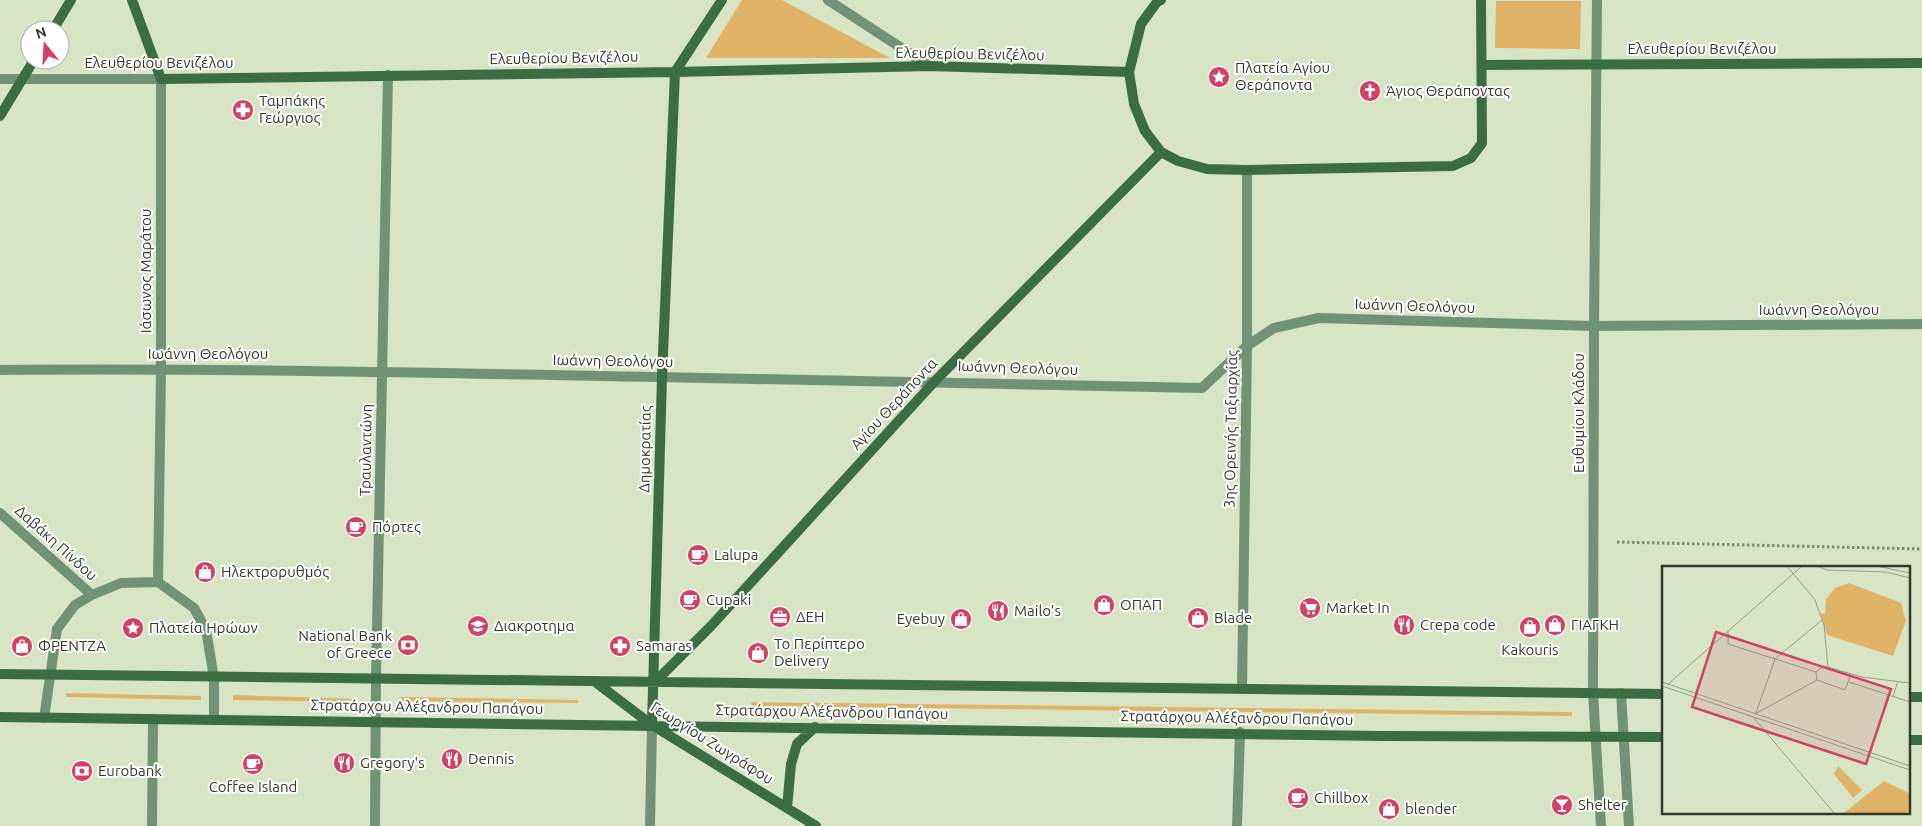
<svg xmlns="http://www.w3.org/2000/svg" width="1922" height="826" font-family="Ubuntu,sans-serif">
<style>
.green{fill:#e1b366}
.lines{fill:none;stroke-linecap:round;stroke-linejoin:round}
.path{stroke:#828b75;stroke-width:3;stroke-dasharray:2.5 2.5;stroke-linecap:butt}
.street{stroke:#719375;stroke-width:10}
.secondary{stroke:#3b6d43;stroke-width:10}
.labels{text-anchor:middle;stroke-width:4;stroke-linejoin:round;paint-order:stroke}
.street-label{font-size:15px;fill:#33382c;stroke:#fff}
.poi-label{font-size:15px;fill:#33382c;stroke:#fff;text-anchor:start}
.inset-road{fill:none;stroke:#96a088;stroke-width:1}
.view{fill:#d14265;fill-opacity:0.15;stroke:#d14265;stroke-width:2.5}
.inset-edge{fill:none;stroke:#33382c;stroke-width:2.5}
</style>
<rect width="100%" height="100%" fill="#d8e5c5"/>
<!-- green -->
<path class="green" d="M742 0H782L890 58H706Z
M1496 1H1581L1580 49 1495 48Z
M66 693 201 696V700L66 697Z
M233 695 357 699V702L233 700Z
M401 697 578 700V703L401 701Z
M751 702 1572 712V716L752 706Z"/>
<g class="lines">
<!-- path -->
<path class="path" d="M1617 542 1922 549"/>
<!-- street -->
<path class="street" d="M828 0 929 66
M1597 0 1594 326 1593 693 1601 826
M0 79H161V369L158 582
M0 370C220 368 439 373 659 377 840 380 1021 383 1202 388L1247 346 1274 328 1319 318 1594 326 1922 324
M0 513 92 595
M1242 689 1247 346V170
M1621 693 1629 826
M44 718 57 629 75 605 92 595 121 583 158 582 194 608 206 630 214 678V720
M152 826 153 719
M375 826 376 678 388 75
M650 826 652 725
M1237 826 1240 732"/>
<!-- secondary -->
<path class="secondary" d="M132 0 161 79 675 72 929 66 1129 72
M1161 0 1157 2 1141 24 1129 72 1134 104 1145 131 1161 152 1178 161 1207 169 1247 170 1453 166 1471 158 1482 143 1481 0
M53 30 71 0
M1482 65 1922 63
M675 72 722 0
M0 116 34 60
M0 674 1663 694
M594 681 652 725 816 826
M655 682 711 626 935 381 1161 152
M1908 697H1922
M0 717 1383 736 1663 737
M652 725 662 377 675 72
M1908 740H1922
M787 808 791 764 797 744 815 727"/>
</g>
<!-- icons -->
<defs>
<g id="sight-disc" transform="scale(1.125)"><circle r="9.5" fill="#d14265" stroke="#fff"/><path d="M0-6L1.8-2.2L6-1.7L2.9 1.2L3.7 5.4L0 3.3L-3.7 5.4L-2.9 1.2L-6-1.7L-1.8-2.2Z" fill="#fff"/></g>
<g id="church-disc" transform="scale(1.125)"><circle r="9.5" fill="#d14265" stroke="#fff"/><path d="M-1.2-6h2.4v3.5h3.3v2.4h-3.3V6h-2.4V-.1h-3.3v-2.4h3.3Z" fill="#fff"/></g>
<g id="pharmacy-disc" transform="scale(1.125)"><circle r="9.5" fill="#d14265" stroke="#fff"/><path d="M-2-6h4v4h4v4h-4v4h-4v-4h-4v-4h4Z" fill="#fff"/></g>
<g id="cafe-disc" transform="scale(1.125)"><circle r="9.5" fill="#d14265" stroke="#fff"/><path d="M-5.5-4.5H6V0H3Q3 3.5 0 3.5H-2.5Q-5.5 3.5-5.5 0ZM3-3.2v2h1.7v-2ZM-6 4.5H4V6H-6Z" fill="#fff"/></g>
<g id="shop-disc" transform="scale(1.125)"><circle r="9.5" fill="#d14265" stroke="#fff"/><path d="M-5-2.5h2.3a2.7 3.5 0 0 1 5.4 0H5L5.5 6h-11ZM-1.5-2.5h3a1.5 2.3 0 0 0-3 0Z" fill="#fff"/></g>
<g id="supermarket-disc" transform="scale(1.125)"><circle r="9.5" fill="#d14265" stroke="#fff"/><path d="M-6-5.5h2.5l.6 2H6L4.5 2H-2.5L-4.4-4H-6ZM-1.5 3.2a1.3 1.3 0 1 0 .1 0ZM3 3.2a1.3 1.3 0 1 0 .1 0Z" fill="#fff"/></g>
<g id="restaurant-disc" transform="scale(1.125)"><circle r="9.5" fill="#d14265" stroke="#fff"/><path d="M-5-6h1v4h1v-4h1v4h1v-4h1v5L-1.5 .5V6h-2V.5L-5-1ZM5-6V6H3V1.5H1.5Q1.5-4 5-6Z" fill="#fff"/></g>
<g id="office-disc" transform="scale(1.125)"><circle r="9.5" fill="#d14265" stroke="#fff"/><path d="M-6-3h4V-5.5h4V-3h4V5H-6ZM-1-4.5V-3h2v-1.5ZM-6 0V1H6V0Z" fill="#fff"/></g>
<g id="school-disc" transform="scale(1.125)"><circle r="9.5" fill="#d14265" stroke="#fff"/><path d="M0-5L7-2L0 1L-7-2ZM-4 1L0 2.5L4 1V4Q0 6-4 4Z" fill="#fff"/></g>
<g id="bank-disc" transform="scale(1.125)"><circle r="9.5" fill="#d14265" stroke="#fff"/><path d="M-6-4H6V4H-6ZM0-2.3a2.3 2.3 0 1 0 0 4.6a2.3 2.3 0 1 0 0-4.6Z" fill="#fff"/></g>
<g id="bar-disc" transform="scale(1.125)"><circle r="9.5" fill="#d14265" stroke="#fff"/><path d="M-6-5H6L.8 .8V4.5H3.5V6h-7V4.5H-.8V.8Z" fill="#fff"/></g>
</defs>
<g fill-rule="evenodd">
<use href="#sight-disc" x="1219" y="77"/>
<use href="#church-disc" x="1370" y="91"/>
<use href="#pharmacy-disc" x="243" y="110"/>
<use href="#cafe-disc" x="356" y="527"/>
<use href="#cafe-disc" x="698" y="555"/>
<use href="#shop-disc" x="205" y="572"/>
<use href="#cafe-disc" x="690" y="600"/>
<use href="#shop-disc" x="1104" y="605"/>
<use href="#supermarket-disc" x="1310" y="608"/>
<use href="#restaurant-disc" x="998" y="611"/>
<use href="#office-disc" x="780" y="617"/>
<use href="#shop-disc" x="1198" y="618"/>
<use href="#shop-disc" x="961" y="619"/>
<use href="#restaurant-disc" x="1404" y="625"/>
<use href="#shop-disc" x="1555" y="625"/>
<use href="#school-disc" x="478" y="626"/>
<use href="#shop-disc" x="1530" y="627"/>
<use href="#sight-disc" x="133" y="628"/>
<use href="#bank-disc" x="408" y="645"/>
<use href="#shop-disc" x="22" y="646"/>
<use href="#pharmacy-disc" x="620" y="646"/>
<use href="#shop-disc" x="758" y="653"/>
<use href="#restaurant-disc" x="452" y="759"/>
<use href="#restaurant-disc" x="344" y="763"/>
<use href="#cafe-disc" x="253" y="764"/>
<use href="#bank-disc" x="82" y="771"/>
<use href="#cafe-disc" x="1298" y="798"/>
<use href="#bar-disc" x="1562" y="805"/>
<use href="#shop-disc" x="1389" y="809"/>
</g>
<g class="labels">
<!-- street labels -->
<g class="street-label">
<text x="1702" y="54">Ελευθερίου Βενιζέλου</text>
<text transform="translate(970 54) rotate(1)" y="5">Ελευθερίου Βενιζέλου</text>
<text transform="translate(564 58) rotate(-1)" y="5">Ελευθερίου Βενιζέλου</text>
<text x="159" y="68">Ελευθερίου Βενιζέλου</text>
<text transform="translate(146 271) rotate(-90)" y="5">Ιάσωνος Μαράτου</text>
<text transform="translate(1415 306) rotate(2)" y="5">Ιωάννη Θεολόγου</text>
<text x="1819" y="315">Ιωάννη Θεολόγου</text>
<text x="208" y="359">Ιωάννη Θεολόγου</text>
<text transform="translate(613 361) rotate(1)" y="5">Ιωάννη Θεολόγου</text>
<text transform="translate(1018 368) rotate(2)" y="5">Ιωάννη Θεολόγου</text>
<text transform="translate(894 404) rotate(-47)" y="5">Αγίου Θεράποντα</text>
<text transform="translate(1579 413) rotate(-90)" y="5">Ευθυμίου Κλάδου</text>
<text transform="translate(1231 429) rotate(-89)" y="5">3ης Ορεινής Ταξιαρχίας</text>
<text transform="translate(645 449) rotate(-89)" y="5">Δημοκρατίας</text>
<text transform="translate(366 450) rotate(-89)" y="5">Τραυλαντώνη</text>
<text transform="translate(56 543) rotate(42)" y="5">Δαβάκη Πίνδου</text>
<text transform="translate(427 707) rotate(1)" y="5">Στρατάρχου Αλέξανδρου Παπάγου</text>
<text transform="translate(832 712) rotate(1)" y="5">Στρατάρχου Αλέξανδρου Παπάγου</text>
<text transform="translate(1237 718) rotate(1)" y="5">Στρατάρχου Αλέξανδρου Παπάγου</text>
<text transform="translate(712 743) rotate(32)" y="5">Γεωργίου Ζωγράφου</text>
</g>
<!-- poi labels -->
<g class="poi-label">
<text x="1235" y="73">Πλατεία Αγίου<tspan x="1235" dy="17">Θεράποντα</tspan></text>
<text x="1386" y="96">Άγιος Θεράποντας</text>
<text x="259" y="106">Ταμπάκης<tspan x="259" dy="17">Γεώργιος</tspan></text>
<text x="372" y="532">Πόρτες</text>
<text x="714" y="560">Lalupa</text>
<text x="221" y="577">Ηλεκτρορυθμός</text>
<text x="706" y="605">Cupaki</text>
<text x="1120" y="610">ΟΠΑΠ</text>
<text x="1326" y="613">Market In</text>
<text x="1014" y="616">Mailo's</text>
<text x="796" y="622">ΔΕΗ</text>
<text x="1214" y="623">Blade</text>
<text x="945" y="624" text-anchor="end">Eyebuy</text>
<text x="1420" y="630">Crepa code</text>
<text x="1571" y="630">ΓΙΑΓΚΗ</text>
<text x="494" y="631">Διακροτημα</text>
<text x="149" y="633">Πλατεία Ηρώων</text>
<text x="392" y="641" text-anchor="end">National Bank<tspan x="392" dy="17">of Greece</tspan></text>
<text x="774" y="649">Το Περίπτερο<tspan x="774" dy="17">Delivery</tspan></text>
<text x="38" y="651">ΦΡΕΝΤΖΑ</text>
<text x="636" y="651">Samaras</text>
<text x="1530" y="655" text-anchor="middle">Kakouris</text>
<text x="468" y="764">Dennis</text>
<text x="360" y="768">Gregory's</text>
<text x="98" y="776">Eurobank</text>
<text x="253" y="792" text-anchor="middle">Coffee Island</text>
<text x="1314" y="803">Chillbox</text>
<text x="1578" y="810">Shelter</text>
<text x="1405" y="814">blender</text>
</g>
</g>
<!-- overview -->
<g transform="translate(1662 566)">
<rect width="248" height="248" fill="#d8e5c5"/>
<path d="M187 17 239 37 244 55 231 90 165 69 159 48 163 47 164 33 173 22ZM176 200 200 224 191 232 172 208ZM222 215 247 227V247H182Z" fill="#e1b366"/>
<path class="inset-road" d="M125 0 153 34 162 59 166 101M155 0 165 4 224 6 248 12M215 0 248 7M66 64V78L154 106M113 93 160 54M155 114 154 106 162 100 200 111 248 117M155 114 183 124 189 108M0 116 248 200M187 116 248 136M5 119 140 0M0 120 248 204M231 130 236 115M94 147 113 93M93 148 155 114M92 152 172 247"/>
<path class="view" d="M54 66 229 123 204 198 30 141Z"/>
<rect width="248" height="248" class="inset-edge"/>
</g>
<!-- north arrow -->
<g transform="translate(45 45) rotate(342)"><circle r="24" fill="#ffffff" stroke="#adafab"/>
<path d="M0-4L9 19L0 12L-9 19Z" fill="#d14265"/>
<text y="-8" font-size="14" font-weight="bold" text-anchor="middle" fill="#33382c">N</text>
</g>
</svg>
